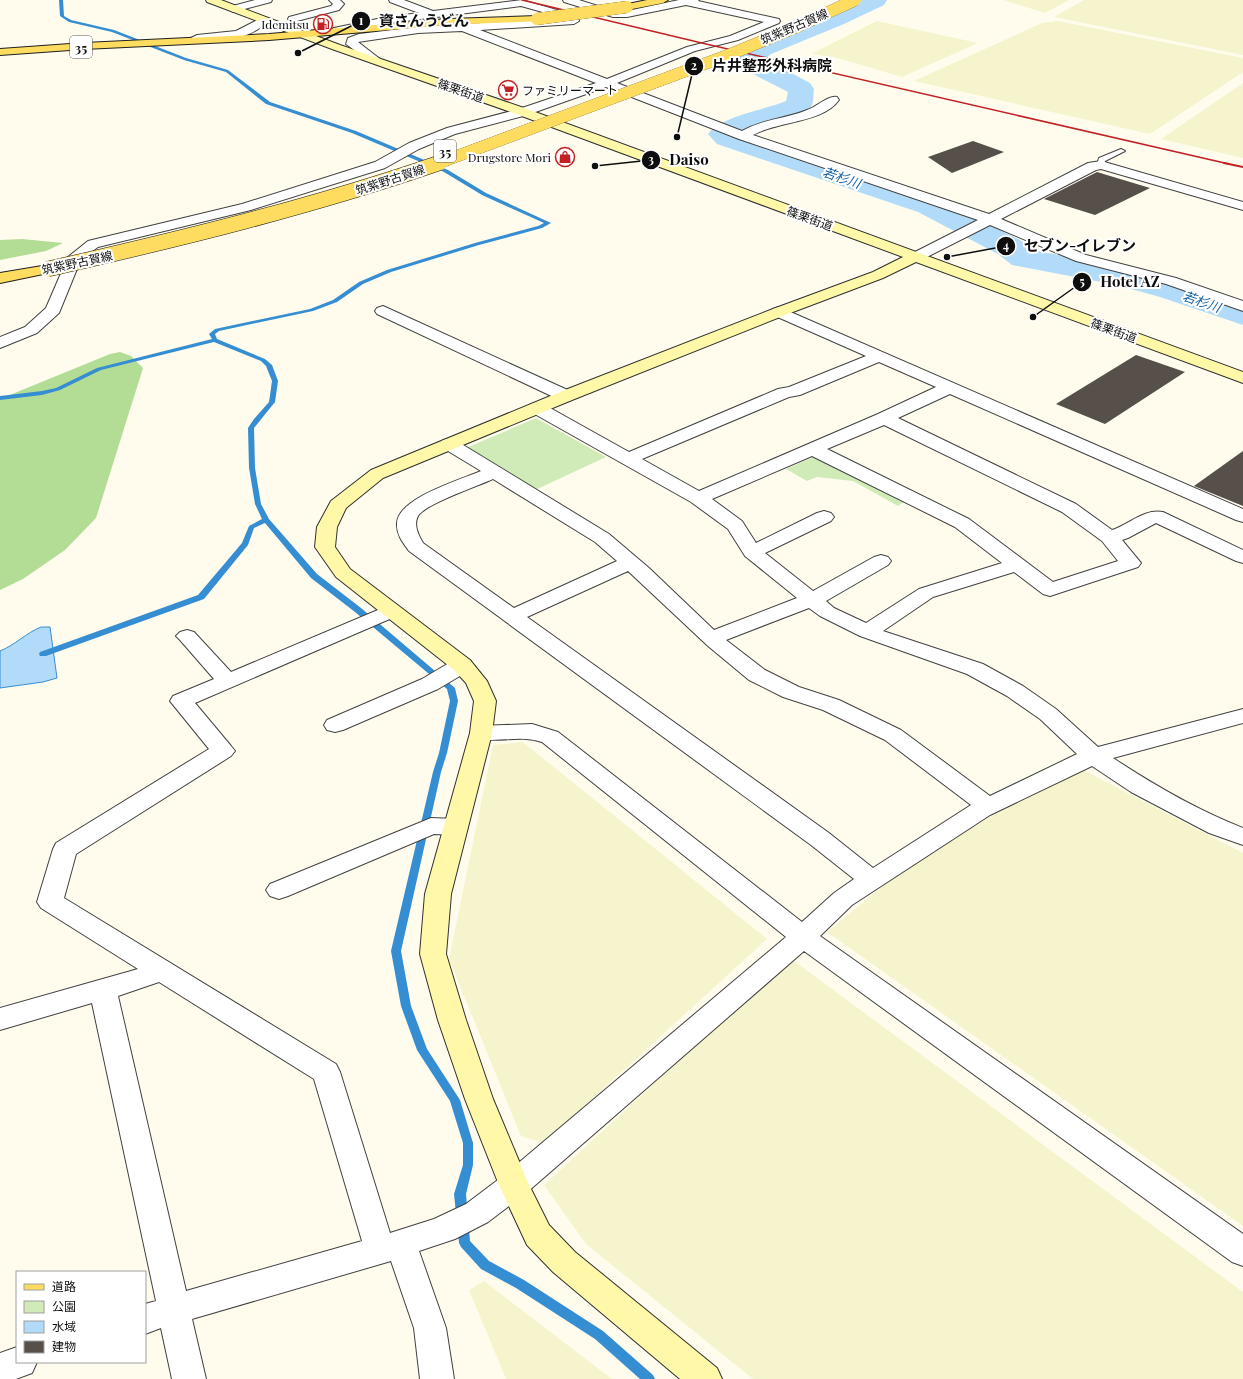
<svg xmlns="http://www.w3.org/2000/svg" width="1243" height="1379" font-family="'Playfair Display','Noto Sans JP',serif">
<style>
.farmland{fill:#f6f4cd}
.green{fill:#d0ebb7}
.forest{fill:#b3dc95}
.water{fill:#b1dbf8;stroke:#358ed2}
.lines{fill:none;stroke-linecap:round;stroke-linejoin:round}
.stream{fill:#358ed2;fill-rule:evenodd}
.river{fill:#b1dbf8;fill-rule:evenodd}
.building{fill:#574f4a}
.street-tunnel{stroke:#dbd8cc;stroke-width:12;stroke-dasharray:12 6;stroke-linecap:butt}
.lane-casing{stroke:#414141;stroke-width:2}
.street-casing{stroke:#414141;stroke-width:2}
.secondary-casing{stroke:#303030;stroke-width:2}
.primary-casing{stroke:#1f1f1f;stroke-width:2}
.lane{fill:#fff;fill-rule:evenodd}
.street{fill:#fff;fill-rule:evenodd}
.secondary{fill:#fff8a9;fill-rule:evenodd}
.primary{fill:#fddc60;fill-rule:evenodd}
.rail-far1{stroke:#c32023;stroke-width:1.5}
.rail{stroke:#c32023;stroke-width:2}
.primary-bridge-far1-casing{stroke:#1f1f1f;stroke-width:12;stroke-linecap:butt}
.primary-bridge-casing{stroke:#1f1f1f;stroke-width:16;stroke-linecap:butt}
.primary-bridge-far1{stroke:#fddc60;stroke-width:12}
.primary-bridge{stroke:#fddc60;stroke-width:15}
.labels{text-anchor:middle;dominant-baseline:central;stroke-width:4;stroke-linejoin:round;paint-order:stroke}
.far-poi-label{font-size:12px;fill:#0e0e0e;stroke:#fff;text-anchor:end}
.far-street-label{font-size:12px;fill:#0e0e0e;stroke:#fff}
.shield{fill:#fff;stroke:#565656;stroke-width:1}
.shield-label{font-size:13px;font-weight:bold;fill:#0e0e0e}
.far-water-label{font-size:13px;font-style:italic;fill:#125fa4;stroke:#fff}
.leader{fill:none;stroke:#0e0e0e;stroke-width:1.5}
.callout-dot{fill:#0e0e0e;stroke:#fff;stroke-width:1.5}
.mark-label{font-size:12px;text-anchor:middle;font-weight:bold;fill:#fff}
.callout-label{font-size:15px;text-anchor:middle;font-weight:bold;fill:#0e0e0e;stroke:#fff;stroke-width:4;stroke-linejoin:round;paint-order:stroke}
</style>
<rect width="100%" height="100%" fill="#fffcee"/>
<g class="farmland">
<polygon points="1003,0 1069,0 1045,13"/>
<polygon points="1084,0 1243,0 1243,55 1054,17"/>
<polygon points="877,21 978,43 902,77 834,57 811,54"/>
<polygon points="1058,21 1243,58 1243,72 1150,134 914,81 1042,23"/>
<polygon points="1243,83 1243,158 1161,139"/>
<polygon points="523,742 767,939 544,1143 521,1136 449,959 493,745"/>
<polygon points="1083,770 1243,853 1243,1226 827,932 896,875 1016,801"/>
<polygon points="790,958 1243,1292 1243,1379 753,1379 586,1244 544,1185"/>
<polygon points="484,1281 612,1379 506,1379 469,1290"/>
</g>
<g class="green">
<polygon points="536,418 606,457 535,490 466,448"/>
<polygon points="816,456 907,500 898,506 853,481 817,477 807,481 786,469"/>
</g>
<g class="forest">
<polygon points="22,239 63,243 46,251 0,260 0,240"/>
<polygon points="120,352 131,356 143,368 96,518 65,550 23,579 0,590 0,399 110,354"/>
</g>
<path class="water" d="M41 627H50L57 678 43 682 0 688V651C15 645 26 633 41 627Z"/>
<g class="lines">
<polygon class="stream" points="59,0 63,0 64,16 71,20 114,30 186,58 228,70 270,102 356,131 448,170 486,193 551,223 542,228 479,245 391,272 363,284 337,302 313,311 233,328 219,331 215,334 217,339 265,359 272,365 278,381 275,402 254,428 255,468 261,504 269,519 317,574 361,608 455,688 458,701 447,753 441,772 401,951 411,1006 427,1049 460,1100 473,1143 473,1165 466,1194 470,1241 489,1261 524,1280 603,1331 653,1375 655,1379 640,1379 595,1339 516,1288 481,1269 461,1247 459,1243 454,1194 463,1165 463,1143 450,1101 417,1050 401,1006 391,951 433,772 439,753 450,701 447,689 355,612 311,578 265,523 254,528 248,545 204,599 46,656 40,656 39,654 40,652 198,595 242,543 249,526 262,519 255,504 249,468 248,428 254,419 269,402 272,381 266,366 261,361 214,342 101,370 60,390 42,395 0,400 0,396 42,391 56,388 97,368 212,339 209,334 215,329 310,309 333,300 359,282 387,270 475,243 538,226 544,223 482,195 444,172 352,133 266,104 226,72 184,60 112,32 69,22 60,16"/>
<path class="river" d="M858 0H887L884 5 844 24 771 54 765 59 810 83 814 89C813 94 814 100 812 105 808 117 756 127 743 134L940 200 1020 240 1033 250 1132 269 1184 283 1243 304V325L1160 297 1117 285 1012 265 998 254 918 212 717 144 708 134C721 116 765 110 786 101L788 92C771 82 748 75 737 59 750 39 796 27 818 18 832 12 845 6 858 0Z"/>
</g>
<g class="building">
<polygon points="973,141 1004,152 952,173 928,157"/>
<polygon points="1097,172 1150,188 1095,215 1044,199"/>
<polygon points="1136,355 1185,372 1105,424 1056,404"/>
<polygon points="1243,451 1243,506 1194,486"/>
</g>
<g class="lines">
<polyline class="street-tunnel" points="436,16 455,24"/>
<defs>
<polygon id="lane" points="1121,149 1125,151 1105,161 1104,167 1098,167 1097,165 1099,158"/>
<g id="street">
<polygon points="255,0 272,0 271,2 233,12 228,9 229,7"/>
<polygon points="329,0 340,0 344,4 339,10 293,22 288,19 289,17 331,6 333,4"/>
<path d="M389 0H404L433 11 522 0 578 16 579 21 574 24 480 30 607 79 687 47 730 36 764 22 686 5 627 17H613L564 2 563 0H579L614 11H627L679 0H699L698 1 779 19 780 21 779 23 738 40 695 51 617 83 742 131C763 119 785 119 807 110 817 107 828 95 837 97L839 100C823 123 778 121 753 135L989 214 1088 163 1101 161 1243 202V210L1101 169 1096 170 1001 219 1086 255 1176 278 1243 301V311L1166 284 1076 261 990 225 921 260 916 261 911 260 909 257 911 254 978 220 739 139 606 87 527 115 455 134 419 149 385 168 251 210 98 247 81 259 59 313 37 333 0 348V337L25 327 46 308 68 257 88 241 242 204 375 162 409 143 447 128 519 109 596 83 462 31 418 33 358 42 380 59 382 61 380 63H372L346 44 348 38 359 34 418 27 450 25 451 22 455 21 465 24 564 18 521 6 382 24 334 34 329 31 334 28 382 18 419 13 390 2Z"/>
<path d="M263 17 268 20C255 37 230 40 209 41 203 41 196 43 191 38L197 35 236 31Z"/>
<polygon points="383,306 572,392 575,396 572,400 566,401 560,400 377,314 375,311 377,308"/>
<path d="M779 307 1243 509V522L1236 520 950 394 898 418 1076 504 1112 530C1128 525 1145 508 1163 512L1243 550V563L1236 561 1156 523 1128 538 1122 540 1141 563 1138 567 1050 596 1043 594 1014 572 933 597 883 631 983 664 1023 686 1056 709 1098 747 1243 709V723L1113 758C1154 785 1197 810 1243 828V845L1209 833 1131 792 1092 766 990 815 852 905 820 936 1243 1234V1266L1232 1262 804 951 525 1194 488 1222 455 1239 419 1251 446 1328 454 1379H420L414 1328 391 1261 192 1319 206 1379H172L161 1328 145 1334V1304L156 1301 92 1003 0 1030V1008L138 969 41 908 37 902 53 849 56 843 209 749 170 701 173 696 214 679 180 640 176 636 180 632 187 630 194 632 231 672 385 607 392 605 399 607 402 611 399 615 195 703 231 746 235 751 231 756 76 854 64 898 336 1064 340 1072 390 1233 434 1219 466 1204 503 1176 786 937 542 742C519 734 496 744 473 738L470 733 473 728 481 726 532 724 558 732 802 922 834 893 854 879 811 845 409 551C403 543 396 534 397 523 398 498 460 480 481 471L443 448 440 444 443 440 449 439 455 440 609 534 649 568 714 630 797 598 745 556 728 529 691 502 531 412 528 408 531 404 537 403 543 404 629 452 778 389 789 387 866 356 773 315 771 312 773 309ZM879 362 936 387 878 414 699 491 642 459 789 397 800 395ZM884 425 1062 512 1102 541 1118 561 1053 582 969 519 827 449ZM812 456 955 527 1002 563 919 589 866 623 834 608 826 601 888 565 891 561 888 557 881 555 874 557 813 591 765 553 831 521 834 517 831 513 824 511 817 513 756 543 742 521 712 499ZM493 479 595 542 617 561 514 608 423 543C419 536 413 525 418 516 425 504 478 486 493 479ZM628 571 708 646 749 680 783 697 823 710 885 740 971 805 873 868 829 833 527 617ZM809 608 820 616 860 636 967 674 1007 696 1040 719 1077 754 990 796 901 730 839 700 799 687 765 670 726 640ZM159 982 314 1079 362 1241 186 1291 118 996Z"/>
<polygon points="462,658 470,660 473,665 470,670 438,689 343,730 335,732 327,730 324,725 327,720 422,679 454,660"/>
<polygon points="431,818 456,819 465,821 468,827 465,833 456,835 434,834 288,896 279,899 270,896 266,890 270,884"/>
<polygon points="17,1347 17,1362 37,1362 32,1373 16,1379 0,1379 0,1353"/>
</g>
<polygon id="secondary" points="206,0 221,0 340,45 527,109 1243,372 1243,383 916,262 883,278 785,315 572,400 383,478 346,508 337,527 335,547 350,569 470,660 487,681 496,701 492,733 451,894 446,954 466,1020 493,1099 529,1185 549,1225 575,1252 717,1368 722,1379 680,1379 553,1272 527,1245 499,1185 465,1099 438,1020 420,954 425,894 470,733 474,701 466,683 454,670 336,577 315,547 317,527 331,501 371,470 560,392 773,309 873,272 903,257 519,115 332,49 207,2"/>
<g id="primary">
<polygon points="647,0 668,0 663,3 627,10 622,7 623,5"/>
<polygon points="537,16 541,17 542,19 541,21 448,25 269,40 84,49 0,55 0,49 84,43 269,34 448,19"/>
<polygon points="48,265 53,266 55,269 53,272 0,283 0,273"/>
</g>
</defs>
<use href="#lane" class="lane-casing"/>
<use href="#street" class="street-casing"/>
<use href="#secondary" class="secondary-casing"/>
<use href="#primary" class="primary-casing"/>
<use href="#lane" class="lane"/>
<use href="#street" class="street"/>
<use href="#secondary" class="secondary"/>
<use href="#primary" class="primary"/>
<polyline class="rail-far1" points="522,0 706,44 1229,164"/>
<polyline class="rail" points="1224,163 1243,167"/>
<defs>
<g id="primary-bridge-far1">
<polyline points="537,19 627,7"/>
<polyline points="436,164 731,54 794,28 855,0"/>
</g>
<path id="primary-bridge" d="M48 269C180 239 311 207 439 163"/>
</defs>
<use href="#primary-bridge-far1" class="primary-bridge-far1-casing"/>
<use href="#primary-bridge" class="primary-bridge-casing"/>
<use href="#primary-bridge-far1" class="primary-bridge-far1"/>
<use href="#primary-bridge" class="primary-bridge"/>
</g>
<defs>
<symbol id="fuel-ring" viewBox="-11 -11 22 22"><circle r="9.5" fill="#fff" stroke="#c32023" stroke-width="1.5"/><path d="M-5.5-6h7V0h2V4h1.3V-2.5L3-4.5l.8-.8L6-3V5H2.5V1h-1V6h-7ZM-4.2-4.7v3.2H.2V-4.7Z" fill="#c32023"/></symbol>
<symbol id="supermarket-ring" viewBox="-11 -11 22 22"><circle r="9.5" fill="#fff" stroke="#c32023" stroke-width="1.5"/><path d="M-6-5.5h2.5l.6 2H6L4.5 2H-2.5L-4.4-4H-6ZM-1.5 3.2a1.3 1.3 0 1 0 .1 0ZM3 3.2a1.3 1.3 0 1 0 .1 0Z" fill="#c32023"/></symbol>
<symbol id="shop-ring" viewBox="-11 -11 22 22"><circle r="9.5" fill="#fff" stroke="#c32023" stroke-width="1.5"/><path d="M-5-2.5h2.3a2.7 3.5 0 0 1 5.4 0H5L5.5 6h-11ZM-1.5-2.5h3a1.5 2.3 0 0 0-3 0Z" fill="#c32023"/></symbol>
</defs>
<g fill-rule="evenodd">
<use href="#fuel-ring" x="312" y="13" width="22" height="22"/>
<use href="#supermarket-ring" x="497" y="79" width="22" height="22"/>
<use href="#shop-ring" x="554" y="146" width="22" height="22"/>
</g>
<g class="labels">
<g class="far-poi-label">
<text x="309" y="24">Idemitsu</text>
<text x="522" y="90" text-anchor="start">ファミリーマート</text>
<text x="551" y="157">Drugstore Mori</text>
</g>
<g class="far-street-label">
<text transform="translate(794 26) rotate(-23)">筑紫野古賀線</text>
<text transform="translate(461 90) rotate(19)">篠栗街道</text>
<text transform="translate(390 179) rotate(-18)">筑紫野古賀線</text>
<text transform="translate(810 218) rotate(20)">篠栗街道</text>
<text transform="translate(77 262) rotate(-12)">筑紫野古賀線</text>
<text transform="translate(1114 330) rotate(20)">篠栗街道</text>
</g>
<g class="shield">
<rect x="70" y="36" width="22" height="22" rx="3"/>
<rect x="434" y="140" width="22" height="22" rx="3"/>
</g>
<g class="shield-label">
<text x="81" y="47">35</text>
<text x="445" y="151">35</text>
</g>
<g class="far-water-label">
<text transform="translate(842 177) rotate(19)">若杉川</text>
<text transform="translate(1202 301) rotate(19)">若杉川</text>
</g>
</g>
<path class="leader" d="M298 53L361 21M677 137L694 66M595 166L651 160M947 257L1006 246M1033 317L1082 282"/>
<g class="callout-dot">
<circle cx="298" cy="53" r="4"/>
<circle cx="677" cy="137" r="4"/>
<circle cx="595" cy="166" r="4"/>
<circle cx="947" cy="257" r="4"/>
<circle cx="1033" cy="317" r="4"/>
<circle cx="361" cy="21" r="10"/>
<circle cx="694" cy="66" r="10"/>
<circle cx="651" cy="160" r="10"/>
<circle cx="1006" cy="246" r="10"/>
<circle cx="1082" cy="282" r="10"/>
</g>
<g class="mark-label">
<text x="361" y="25">1</text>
<text x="694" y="70">2</text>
<text x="651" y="164">3</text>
<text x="1006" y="250">4</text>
<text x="1082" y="286">5</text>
</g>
<g class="callout-label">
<text x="424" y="26">資さんうどん</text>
<text x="772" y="71">片井整形外科病院</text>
<text x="689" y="165">Daiso</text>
<text x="1080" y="251">セブン-イレブン</text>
<text x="1130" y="287">Hotel AZ</text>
</g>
<rect x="16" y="1271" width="130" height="92" fill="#ffffff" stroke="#9f9f9f"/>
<rect x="24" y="1284" width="20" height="6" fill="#fddc60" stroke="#9f9f9f"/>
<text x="52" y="1291" font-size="12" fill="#0e0e0e">道路</text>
<rect x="24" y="1301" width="20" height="12" fill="#d0ebb7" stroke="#9f9f9f"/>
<text x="52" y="1311" font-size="12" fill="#0e0e0e">公園</text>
<rect x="24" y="1321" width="20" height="12" fill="#b1dbf8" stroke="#9f9f9f"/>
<text x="52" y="1331" font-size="12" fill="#0e0e0e">水域</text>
<rect x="24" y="1341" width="20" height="12" fill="#574f4a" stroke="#9f9f9f"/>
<text x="52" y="1351" font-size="12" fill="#0e0e0e">建物</text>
</svg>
